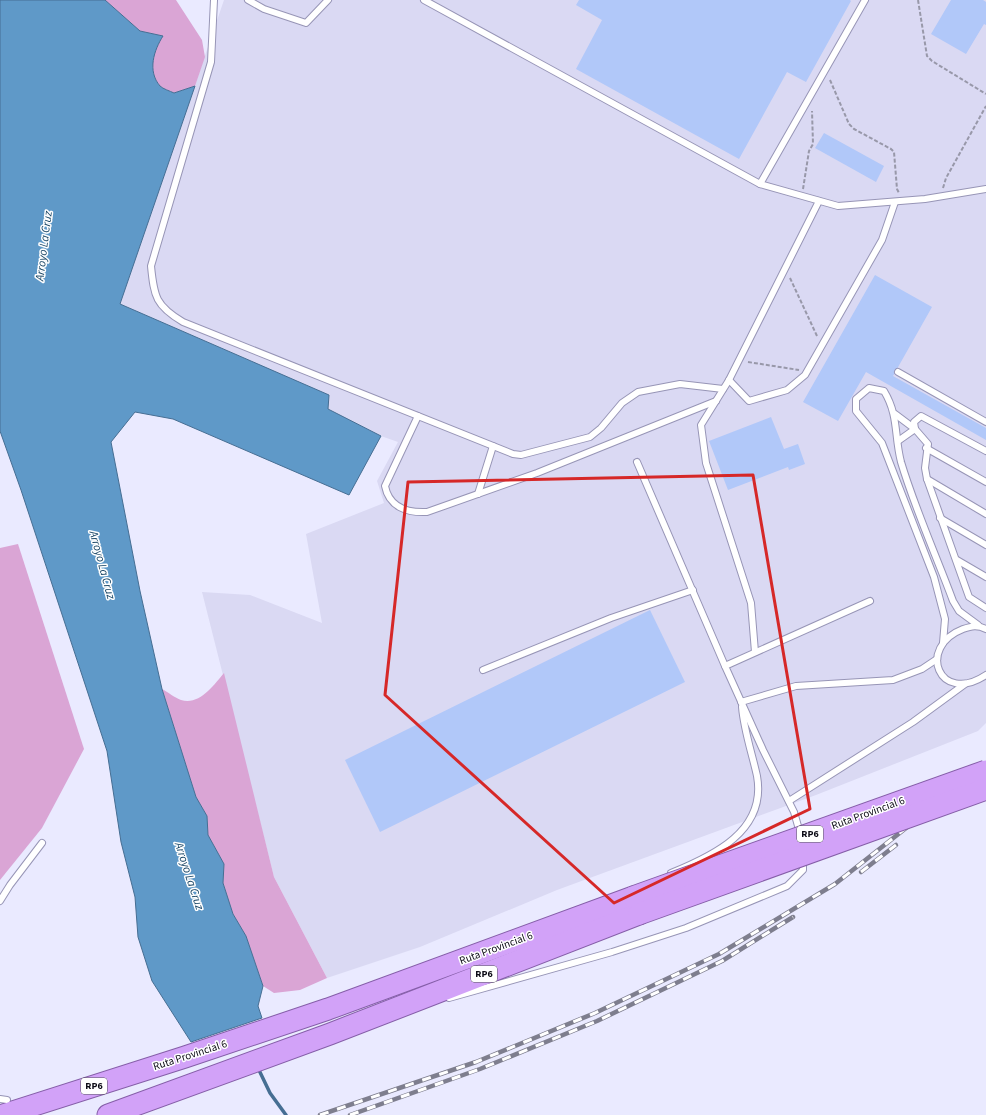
<svg xmlns="http://www.w3.org/2000/svg" width="986" height="1115" font-family="'Source Sans 3',sans-serif">
<style>
.built{fill:#dad9f3}
.green{fill:#daa5d5}
.water{fill:#5f99c8;stroke:#466e93}
.lines{fill:none;stroke-linecap:round;stroke-linejoin:round}
.stream{stroke:#466e93;stroke-width:3.5}
.building{fill:#b1c8f9}
.service-casing{stroke:#9795b6;stroke-width:8}
.trunk-casing{stroke:#855ea8;stroke-width:23}
.path{stroke:#9898a9;stroke-width:2;stroke-dasharray:4 2;stroke-linecap:butt}
.service{stroke:#fff;stroke-width:6}
.trunk{stroke:#d2a2f8;stroke-width:21}
.rail-casing{stroke:#7e7e8e;stroke-width:4.5}
.rail{stroke:#fff;stroke-width:3;stroke-dasharray:9;stroke-linecap:butt}
.trunk-bridge-casing{stroke:#855ea8;stroke-width:23;stroke-linecap:butt}
.trunk-bridge{stroke:#d2a2f8;stroke-width:21}
.marked{fill:none;stroke:#d62828;stroke-width:3;stroke-linejoin:round}
.labels{text-anchor:middle;dominant-baseline:central;stroke-width:3;stroke-linejoin:round;paint-order:stroke}
.shield{fill:#fff;stroke:#55545c;stroke-width:1}
.shield-label{font-size:10px;font-weight:bold;fill:#0c0b16}
.street-label{font-size:11px;fill:#0c0b16;stroke:#fff}
.water-label{font-size:12px;font-style:italic;fill:#174464;stroke:#fff}
</style>
<rect width="100%" height="100%" fill="#eaeaff"/>
<polygon class="built" points="224,0 986,0 986,723 978,731 816,795 557,890 420,947 327,978 274,877 202,592 250,595 322,623 306,534 384,503 377,481 398,442 381,436 328,409 329,395 120,304"/>
<g class="green">
<path d="M105 0H176L202 40 205 57 195 86 174 93C170 91 163 89 160 86 147 71 154 50 162 36L140 31Z"/>
<polygon points="18,544 84,749 42,828 0,880 0,548"/>
<path d="M224 673 274 877 327 978 300 990 274 993 263 986 246 936 233 914 223 883 224 864 208 835 207 816 196 797 162 689C168 692 175 698 181 700 199 706 214 685 224 673Z"/>
</g>
<path class="water" d="M0 0H105L140 31 163 36C154 50 147 71 160 86 163 89 170 91 174 93L195 86 120 304 329 395 328 409 381 436 349 495 173 419 135 412 111 442 140 591 162 689 196 797 207 816 208 835 224 864 223 883 233 914 246 936 263 986 258 1006 262 1018 191 1042 152 981 138 937 135 897 121 842 107 751 21 490 0 431Z"/>
<g class="lines">
<polyline class="stream" points="258,1068 270,1093 286,1115"/>
</g>
<g class="building">
<polygon points="579,0 850,0 851,1 806,82 787,72 739,159 576,69 602,20 576,5"/>
<polygon points="951,0 983,0 986,2 986,25 984,24 966,54 931,34"/>
<polygon points="824,133 884,166 876,182 815,148"/>
<polygon points="875,275 932,307 893,376 986,428 986,440 866,372 838,421 803,402"/>
<polygon points="771,417 784,449 798,444 805,464 789,470 788,467 728,490 709,441"/>
<polygon points="650,610 685,682 380,832 345,760"/>
</g>
<g class="lines">
<defs>
<g id="service">
<path d="M214 0 211 62 151 266C154 297 156 306 183 322L513 454 521 455 590 437 601 428 622 403 638 392 680 384 723 389"/>
<polyline points="248,0 264,9 306,23 328,0"/>
<polyline points="424,0 760,184 838,206 925,199 986,189"/>
<polyline points="760,184 865,0"/>
<polyline points="898,372 986,422"/>
<polyline points="729,380 749,401 787,390 805,375 882,240 895,202"/>
<polyline points="895,414 915,429 898,441"/>
<path d="M418 416 385 486C389 507 407 513 427 512L537 473 716 401"/>
<polyline points="926,448 986,482"/>
<polyline points="986,451 921,416 914,422 915,429 928,444 925,468 927,479 969,597 986,608"/>
<polyline points="637,462 725,666"/>
<polyline points="927,479 986,514"/>
<polyline points="478,494 493,446"/>
<polyline points="940,518 986,545"/>
<polyline points="957,560 986,577"/>
<path d="M986 629C977 625 972 626 963 629 916 647 939 706 986 675"/>
<path d="M943 643 945 619 934 577 882 443 856 411V399L869 388 884 391C899 416 894 435 901 462 915 509 936 555 953 601L959 611 978 625"/>
<polyline points="755,652 751,603 706,463 701,425 729,380 819,201"/>
<polyline points="483,670 611,618 693,590"/>
<polyline points="741,702 796,686 893,680 922,669 937,659"/>
<polyline points="789,801 913,722 965,684"/>
<polyline points="800,833 794,812 763,750 725,666 870,601"/>
<path d="M671 873C713 856 767 831 757 776 752 753 744 731 742 707"/>
<polyline points="0,901 10,885 42,843"/>
<polyline points="449,998 612,952 686,928 787,886 803,870 803,858"/>
<polyline points="0,1099 7,1100"/>
</g>
<g id="trunk">
<polyline points="3,1115 185,1057 328,1009 633,897"/>
<polyline points="108,1115 330,1034 639,914"/>
</g>
</defs>
<use href="#service" class="service-casing"/>
<use href="#trunk" class="trunk-casing"/>
<g class="path">
<polyline points="918,0 927,56 932,61 986,94"/>
<polyline points="830,80 849,124 854,129 891,149 894,152 897,189 899,193"/>
<polyline points="943,188 946,178 986,106"/>
<polyline points="803,189 809,151 813,144 812,111"/>
<polyline points="790,278 817,336"/>
<polyline points="748,362 799,370"/>
</g>
<use href="#service" class="service"/>
<use href="#trunk" class="trunk"/>
<defs>
<g id="rail">
<polyline points="861,872 896,845"/>
<polyline points="320,1115 476,1062 595,1013 719,954 835,884 986,765"/>
<polyline points="350,1115 480,1069 597,1021 722,961 793,917"/>
</g>
</defs>
<use href="#rail" class="rail-casing"/>
<use href="#rail" class="rail"/>
<defs>
<g id="trunk-bridge">
<polyline points="633,897 986,771"/>
<polyline points="639,914 986,789"/>
</g>
</defs>
<use href="#trunk-bridge" class="trunk-bridge-casing"/>
<use href="#trunk-bridge" class="trunk-bridge"/>
</g>
<path class="marked" d="M753 475 810 809 614 903 385 695 408 482Z"/>
<g class="labels">
<g class="shield">
<rect x="797" y="826" width="26" height="16" rx="3"/>
<rect x="471" y="966" width="26" height="16" rx="3"/>
<rect x="81" y="1078" width="26" height="16" rx="3"/>
</g>
<g class="shield-label">
<text x="810" y="834">RP6</text>
<text x="484" y="974">RP6</text>
<text x="94" y="1086">RP6</text>
</g>
<g class="street-label">
<text transform="translate(868 813) rotate(-20)">Ruta Provincial 6</text>
<text transform="translate(496 948) rotate(-20)">Ruta Provincial 6</text>
<text transform="translate(190 1055) rotate(-18)">Ruta Provincial 6</text>
</g>
<g class="water-label">
<text transform="translate(44 246) rotate(-83)">Arroyo La Cruz</text>
<text transform="translate(102 565) rotate(75)">Arroyo La Cruz</text>
<text transform="translate(189 876) rotate(72)">Arroyo La Cruz</text>
</g>
</g>
</svg>
